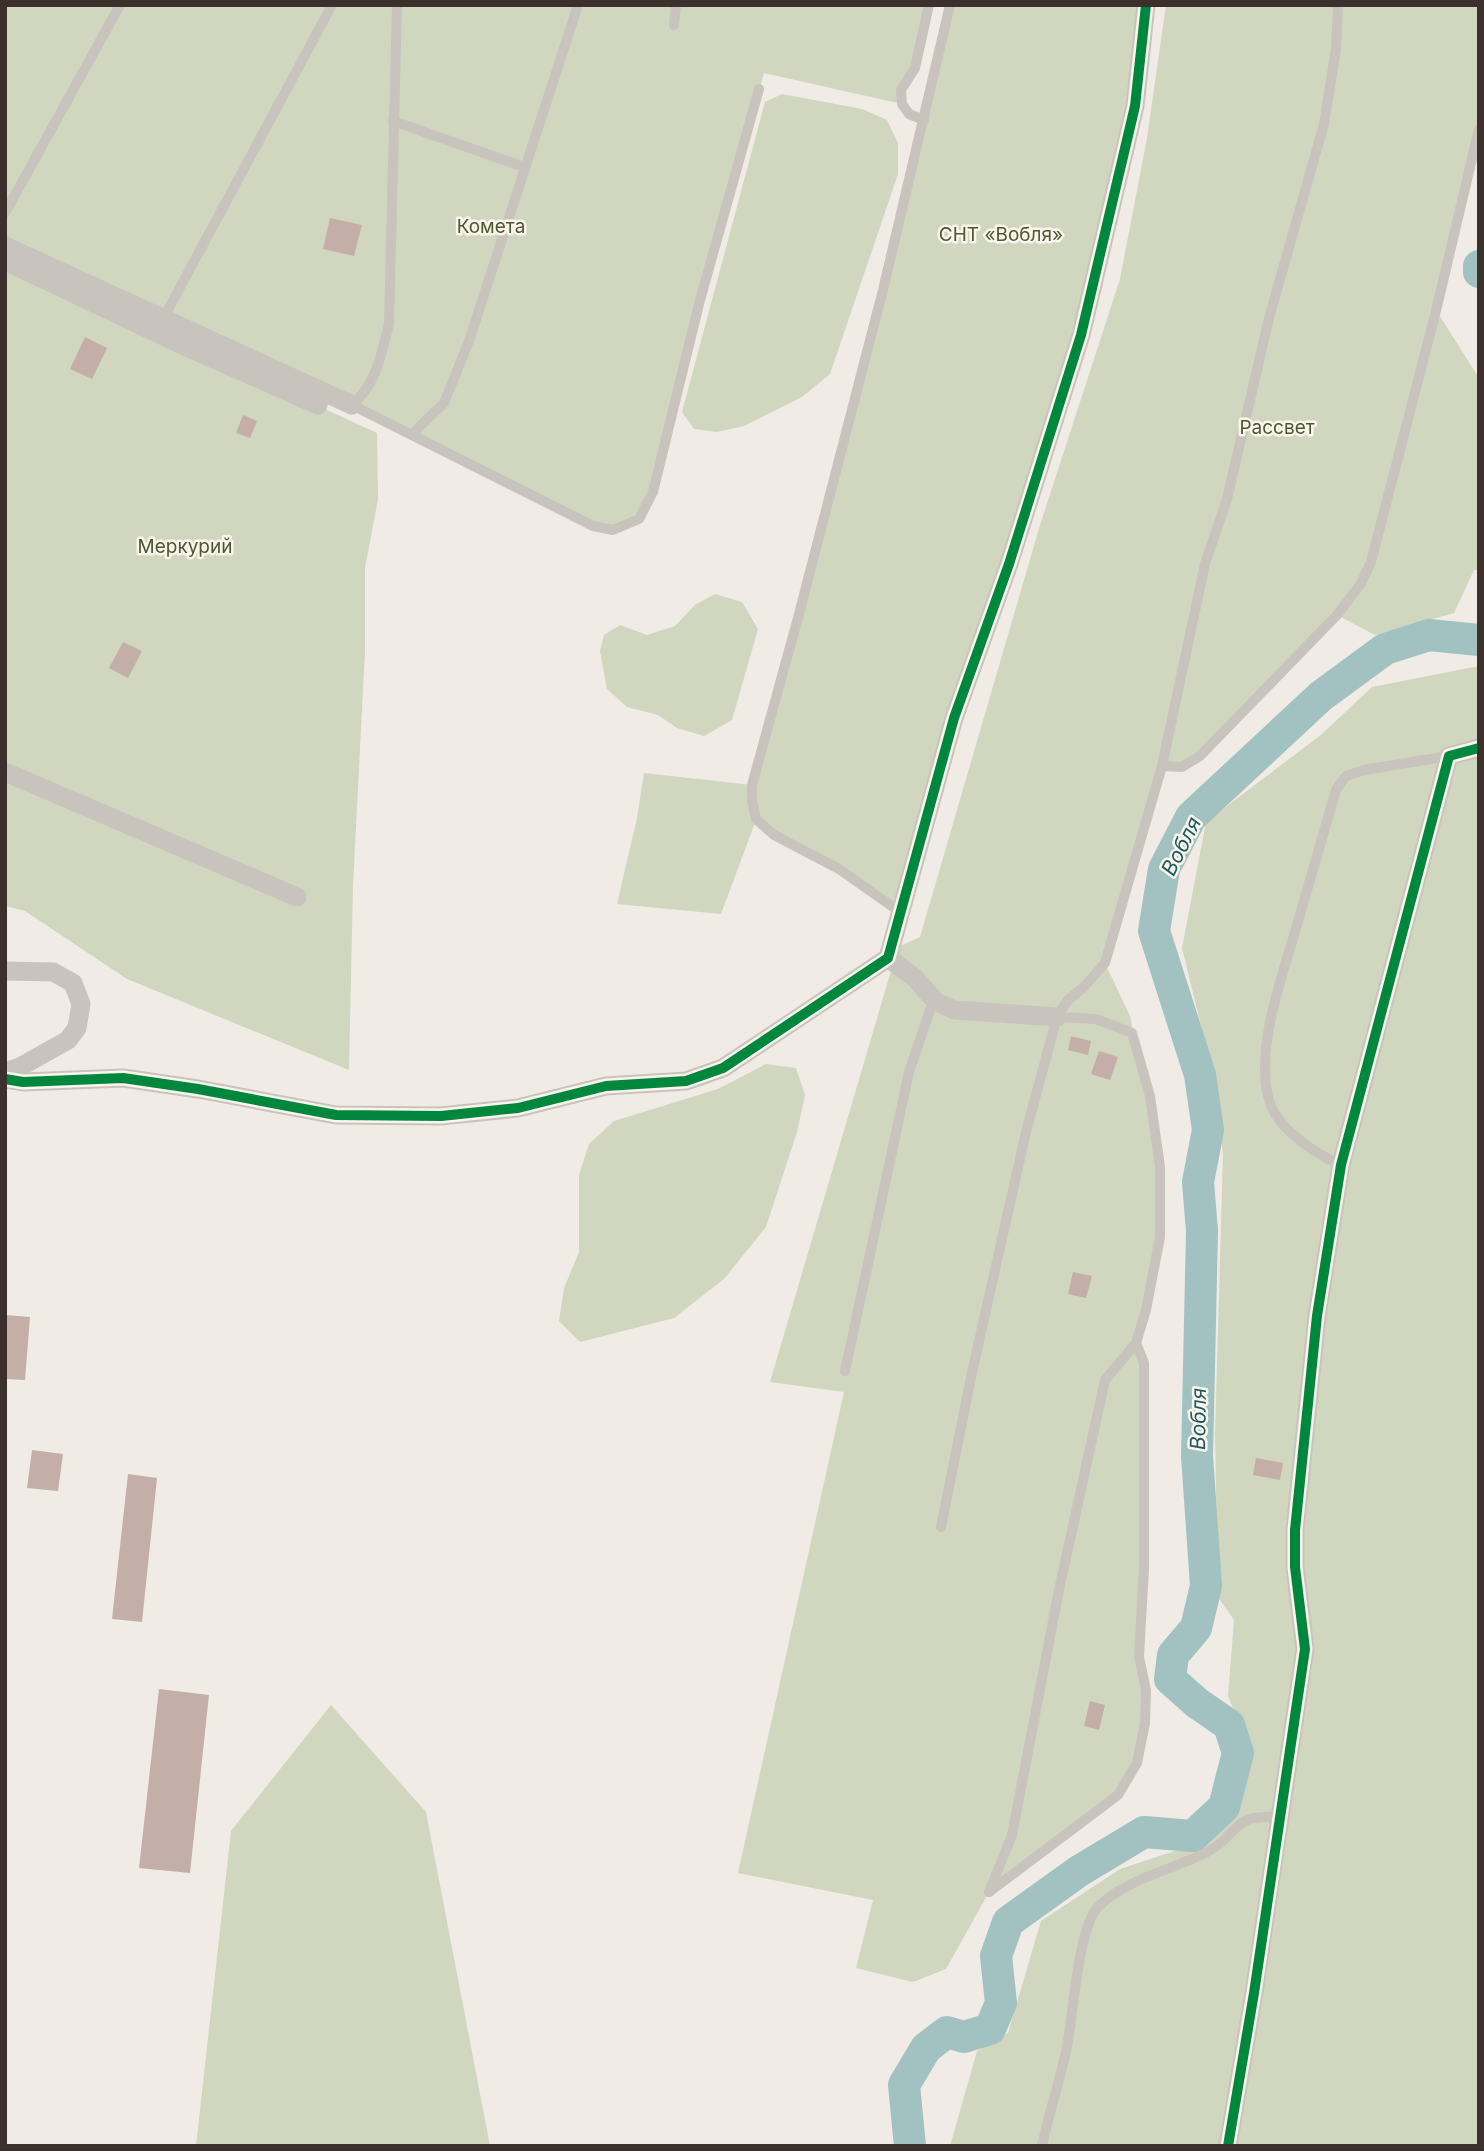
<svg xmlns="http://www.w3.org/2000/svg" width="1484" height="2151" font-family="Inter,sans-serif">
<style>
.green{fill:#d1d6bf}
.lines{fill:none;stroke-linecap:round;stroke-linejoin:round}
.river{stroke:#a1c2c1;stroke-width:32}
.building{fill:#c3afa7}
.service{stroke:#c9c3be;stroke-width:10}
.minor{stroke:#c9c3be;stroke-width:19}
.cycleway-casing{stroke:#fbf5ee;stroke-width:15}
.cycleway{stroke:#00873e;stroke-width:10}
.labels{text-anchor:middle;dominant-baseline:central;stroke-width:5;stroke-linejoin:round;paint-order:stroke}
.park-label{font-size:19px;fill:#4a5a2e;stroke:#fbf5ee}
.water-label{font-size:21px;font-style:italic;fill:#1f5a5e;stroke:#fbf5ee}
</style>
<rect width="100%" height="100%" fill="#f0ebe5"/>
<g class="green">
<polygon points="5,5 929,5 924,36 905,81 902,104 764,73 699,304 653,492 639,519 613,530 593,526 387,421 5,246"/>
<polygon points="950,5 1146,5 1081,335 900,912 756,820 721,914 617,904 637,818 644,773 752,785 799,614"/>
<polygon points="1166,5 1479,5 1479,129 1436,310 1479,378 1479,570 1474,570 1454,613 1375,635 1337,615 1200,756 1182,767 1162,766 1105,963 1130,1016 1160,1167 1160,1237 1136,1343 1144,1363 1139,1657 1146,1690 1137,1763 1118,1795 989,1892 946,1969 913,1982 856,1968 873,1900 738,1873 844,1392 770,1382 898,947 920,937 1040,525 1120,279 1147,138"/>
<polygon points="782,94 862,109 887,120 898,143 898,174 830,374 802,397 744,426 717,432 694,429 682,412 765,102"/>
<polygon points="5,261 377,433 378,499 365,568 365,651 353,885 349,1070 127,979 25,911 5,906"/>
<polygon points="715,594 742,602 758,629 732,720 704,736 677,728 658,715 627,707 607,689 600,651 604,635 620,625 647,635 675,626 695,605"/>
<polygon points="1479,666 1479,2144 950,2146 977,2051 1008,2033 1041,1921 1120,1869 1208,1840 1233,1808 1245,1737 1228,1696 1234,1620 1218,1597 1215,1434 1223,1155 1214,1079 1182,948 1206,822 1322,734 1372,687"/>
<polygon points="766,1064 796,1068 805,1095 797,1132 766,1227 724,1279 674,1318 580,1342 559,1321 564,1288 579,1252 579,1175 589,1144 614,1121 718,1089"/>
<polygon points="331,1705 426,1812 490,2146 196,2146 231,1831"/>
</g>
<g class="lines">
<g class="river">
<polyline points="1479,266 1479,272"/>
<polyline points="910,2146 904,2085 926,2048 947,2032 964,2037 990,2029 1001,2003 996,1956 1008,1922 1079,1871 1144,1832 1193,1836 1224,1807 1238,1753 1229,1725 1197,1703 1170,1679 1173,1655 1196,1628 1206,1586 1197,1456 1202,1231 1198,1182 1208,1130 1200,1075 1154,931 1164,869 1191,817 1321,696 1385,649 1429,635 1479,640"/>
</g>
</g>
<g class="building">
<polygon points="330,218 362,225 354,256 323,249"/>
<polygon points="85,337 107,348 92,379 70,369"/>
<polygon points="243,415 257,421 250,438 236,433"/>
<polygon points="123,642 142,651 128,678 109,668"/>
<polygon points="1071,1036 1091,1041 1088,1055 1068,1050"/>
<polygon points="1099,1051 1118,1057 1110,1080 1091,1074"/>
<polygon points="1073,1272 1092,1276 1086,1298 1068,1294"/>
<polygon points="5,1315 30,1317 25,1380 5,1379"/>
<polygon points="32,1450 63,1454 58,1491 27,1488"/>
<polygon points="1256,1458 1283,1463 1280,1480 1253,1475"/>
<polygon points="128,1474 157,1478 142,1622 112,1619"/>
<polygon points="159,1689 209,1695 190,1873 139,1868"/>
<polygon points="1090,1701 1105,1705 1099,1730 1084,1726"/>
</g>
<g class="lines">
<g class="service">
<path d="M397 5 389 324C381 355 377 383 352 405L593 526 613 530 639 519 653 492 699 304 759 89"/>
<polyline points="674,25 676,5"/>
<polyline points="924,120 909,114 902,104 901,90 915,68 929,5"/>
<polyline points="393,121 524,167"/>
<polyline points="5,213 120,5"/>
<polyline points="163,319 332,5"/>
<polyline points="412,434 444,403 469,341 578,5"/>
<polyline points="1162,766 1182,767 1200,756 1337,615 1360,585 1371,562 1436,311 1479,129"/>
<polyline points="900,912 839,869 774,835 756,819 752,801 752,785 799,614 883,290 950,5"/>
<path d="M1341 1165C1316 1154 1279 1130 1270 1103 1253 1053 1283 974 1297 925 1310 880 1323 835 1336 790L1346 776 1364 770 1449 756"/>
<polyline points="845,1371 909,1072 930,1010 935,1001"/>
<polyline points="941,1527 973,1368 1026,1132 1057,1017 1068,1000 1084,987 1105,963 1162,766 1205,564 1227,499 1269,318 1324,124 1336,49 1338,5"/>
<polyline points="989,1892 1012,1835 1059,1590 1105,1380 1136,1343 1146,1310 1160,1237 1160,1167 1150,1096 1132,1033 1096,1019 1057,1017"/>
<polyline points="989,1892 1118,1795 1137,1763 1145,1723 1146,1690 1139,1657 1144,1568 1144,1363 1136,1343"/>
<path d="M1042 2146C1049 2113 1060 2080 1067 2047 1073 2016 1078 1928 1098 1907 1125 1879 1173 1870 1207 1852 1243 1833 1228 1814 1280 1817"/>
</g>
<g class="minor">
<polyline points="5,246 352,405"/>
<polyline points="5,261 180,344 318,405"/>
<polyline points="5,772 297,897"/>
<polyline points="888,958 915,978 935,1001 954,1010 1057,1017"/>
<polyline points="5,971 53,972 73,983 81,1004 77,1028 68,1040 20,1067 5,1072"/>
<polyline points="5,1079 23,1082 123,1078 198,1089 336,1115 441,1116 518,1108 606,1086 686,1081 723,1068 888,958 954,718 1009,564 1081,335 1135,106 1146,5"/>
<polyline points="1228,2146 1254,1993 1305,1649 1295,1567 1295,1530 1317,1316 1341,1165 1449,756 1479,748"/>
</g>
<defs>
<g id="cycleway">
<polyline points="5,1079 23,1082 123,1078 198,1089 336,1115 441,1116 518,1108 606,1086 686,1081 723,1068 888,958 954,718 1009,564 1081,335 1135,106 1146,5"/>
<polyline points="1228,2146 1254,1993 1305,1649 1295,1567 1295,1530 1317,1316 1341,1165 1449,756 1479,748"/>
</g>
</defs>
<use href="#cycleway" class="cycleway-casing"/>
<use href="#cycleway" class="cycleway"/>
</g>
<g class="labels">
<g class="park-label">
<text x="491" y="226">Комета</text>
<text x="1001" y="234">СНТ «Вобля»</text>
<text x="1277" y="427">Рассвет</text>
<text x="185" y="546">Меркурий</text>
</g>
<g class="water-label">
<text transform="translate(1181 846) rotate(-63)">Вобля</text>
<text transform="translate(1198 1419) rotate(-89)">Вобля</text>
</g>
</g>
<rect width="1484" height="2151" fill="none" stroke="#3b302b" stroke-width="14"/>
</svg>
